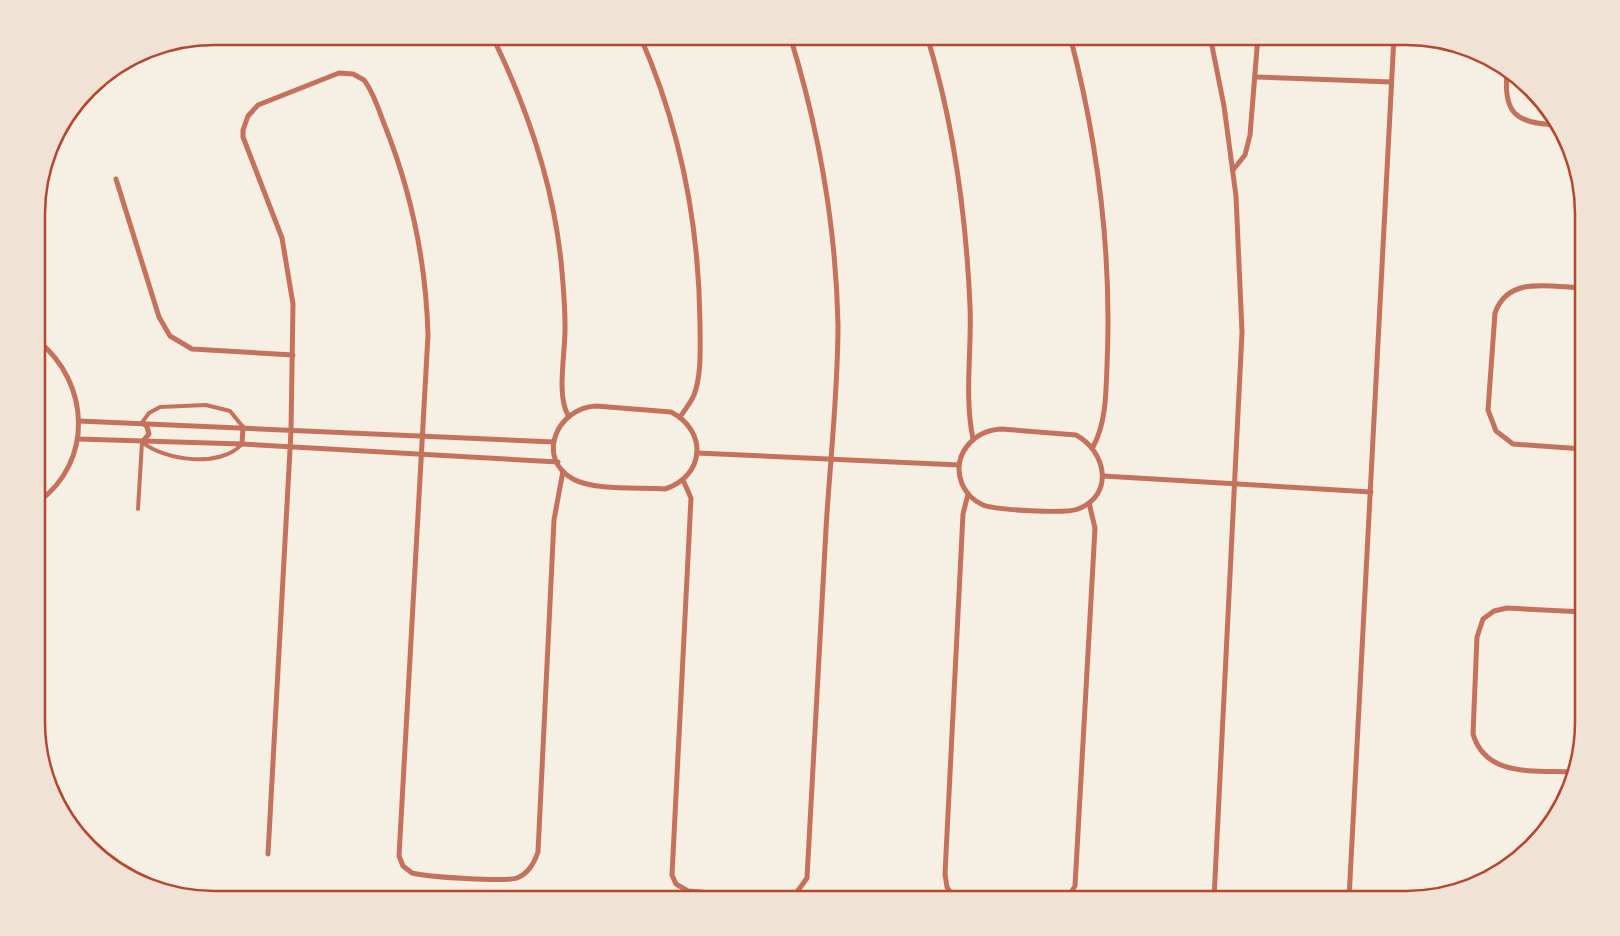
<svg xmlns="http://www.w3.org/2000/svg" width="1620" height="936" font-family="'Archivo Narrow',sans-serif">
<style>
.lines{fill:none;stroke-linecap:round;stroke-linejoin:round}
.service{stroke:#c5725c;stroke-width:4}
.minor{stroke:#c5725c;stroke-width:5}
.rim{fill:none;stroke:#b5482f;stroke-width:2.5}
</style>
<rect width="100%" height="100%" fill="#f6efe4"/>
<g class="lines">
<g class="service">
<polyline points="141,424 149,413 160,407 206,405 230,411 243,427"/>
<path d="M142 442C165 461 221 468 242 444"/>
<polyline points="138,509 142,442"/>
</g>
<g class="minor">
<path d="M495 36 496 44C529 113 553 185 561 261 563 282 565 304 565 325 566 350 556 395 568 415"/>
<path d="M640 36C680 127 699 223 700 323 700 345 702 374 694 395 691 402 685 410 680 417"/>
<path d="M927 36C954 124 966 214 970 306 972 350 964 395 973 439"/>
<path d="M1070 36C1098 143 1112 255 1107 366 1106 393 1106 423 1093 447"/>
<polyline points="1210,36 1224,106 1236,196 1242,332 1214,899"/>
<path d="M1507 72C1503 114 1516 123 1557 125"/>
<polyline points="1256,77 1391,82"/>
<polyline points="1233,170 1245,155 1250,135 1258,36"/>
<polyline points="116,179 159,317 170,336 192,349 293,355"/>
<path d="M1583 288C1551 287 1508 275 1495 313L1488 410 1496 431 1513 444 1583 449"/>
<path d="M38 341C90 382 94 462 38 502"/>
<path d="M596 406 671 412C708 431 705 476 665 489 640 487 594 491 573 479 535 458 557 408 596 406Z"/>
<polyline points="79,421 554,442"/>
<path d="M1001 429 1076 435C1106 451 1115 495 1078 509 1066 514 996 510 983 505 974 501 966 493 962 484 951 455 973 431 1001 429Z"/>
<polyline points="78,439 242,444 558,462"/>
<polyline points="143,441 149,434 147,427 144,424"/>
<polyline points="242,444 243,427"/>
<polyline points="697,453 959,465"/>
<polyline points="1103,476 1371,492"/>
<path d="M683 480 691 498 672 875 676 884 688 891 784 899 797 892 807 878C813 762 819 646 826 529 830 461 838 393 838 325 836 226 819 130 790 36"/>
<path d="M1572 772C1535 770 1486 778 1473 734L1477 637 1483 619 1494 611 1507 608 1583 612"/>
<path d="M268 854 291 431 293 304 282 238 243 137V130L248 116 258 105 339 73 353 74 364 80C374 93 379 111 385 126 412 194 426 261 428 335L399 856 403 866 412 873C427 877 505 882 517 878 529 873 534 863 538 852L554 520 563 471"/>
<polyline points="1067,899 1075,886 1095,528 1089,503"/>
<polyline points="1349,899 1394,36"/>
<polyline points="955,900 947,887 945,874 963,514 968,494"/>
</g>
</g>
<path d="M0 0H1620V936H0ZM214 45H1406A169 169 0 0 1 1575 214V722A169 169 0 0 1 1406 891H214A169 169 0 0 1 45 722V214A169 169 0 0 1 214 45Z" fill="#f1e2d6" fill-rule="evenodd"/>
<path class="rim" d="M214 45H1406A169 169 0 0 1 1575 214V722A169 169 0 0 1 1406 891H214A169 169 0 0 1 45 722V214A169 169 0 0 1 214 45Z"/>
</svg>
